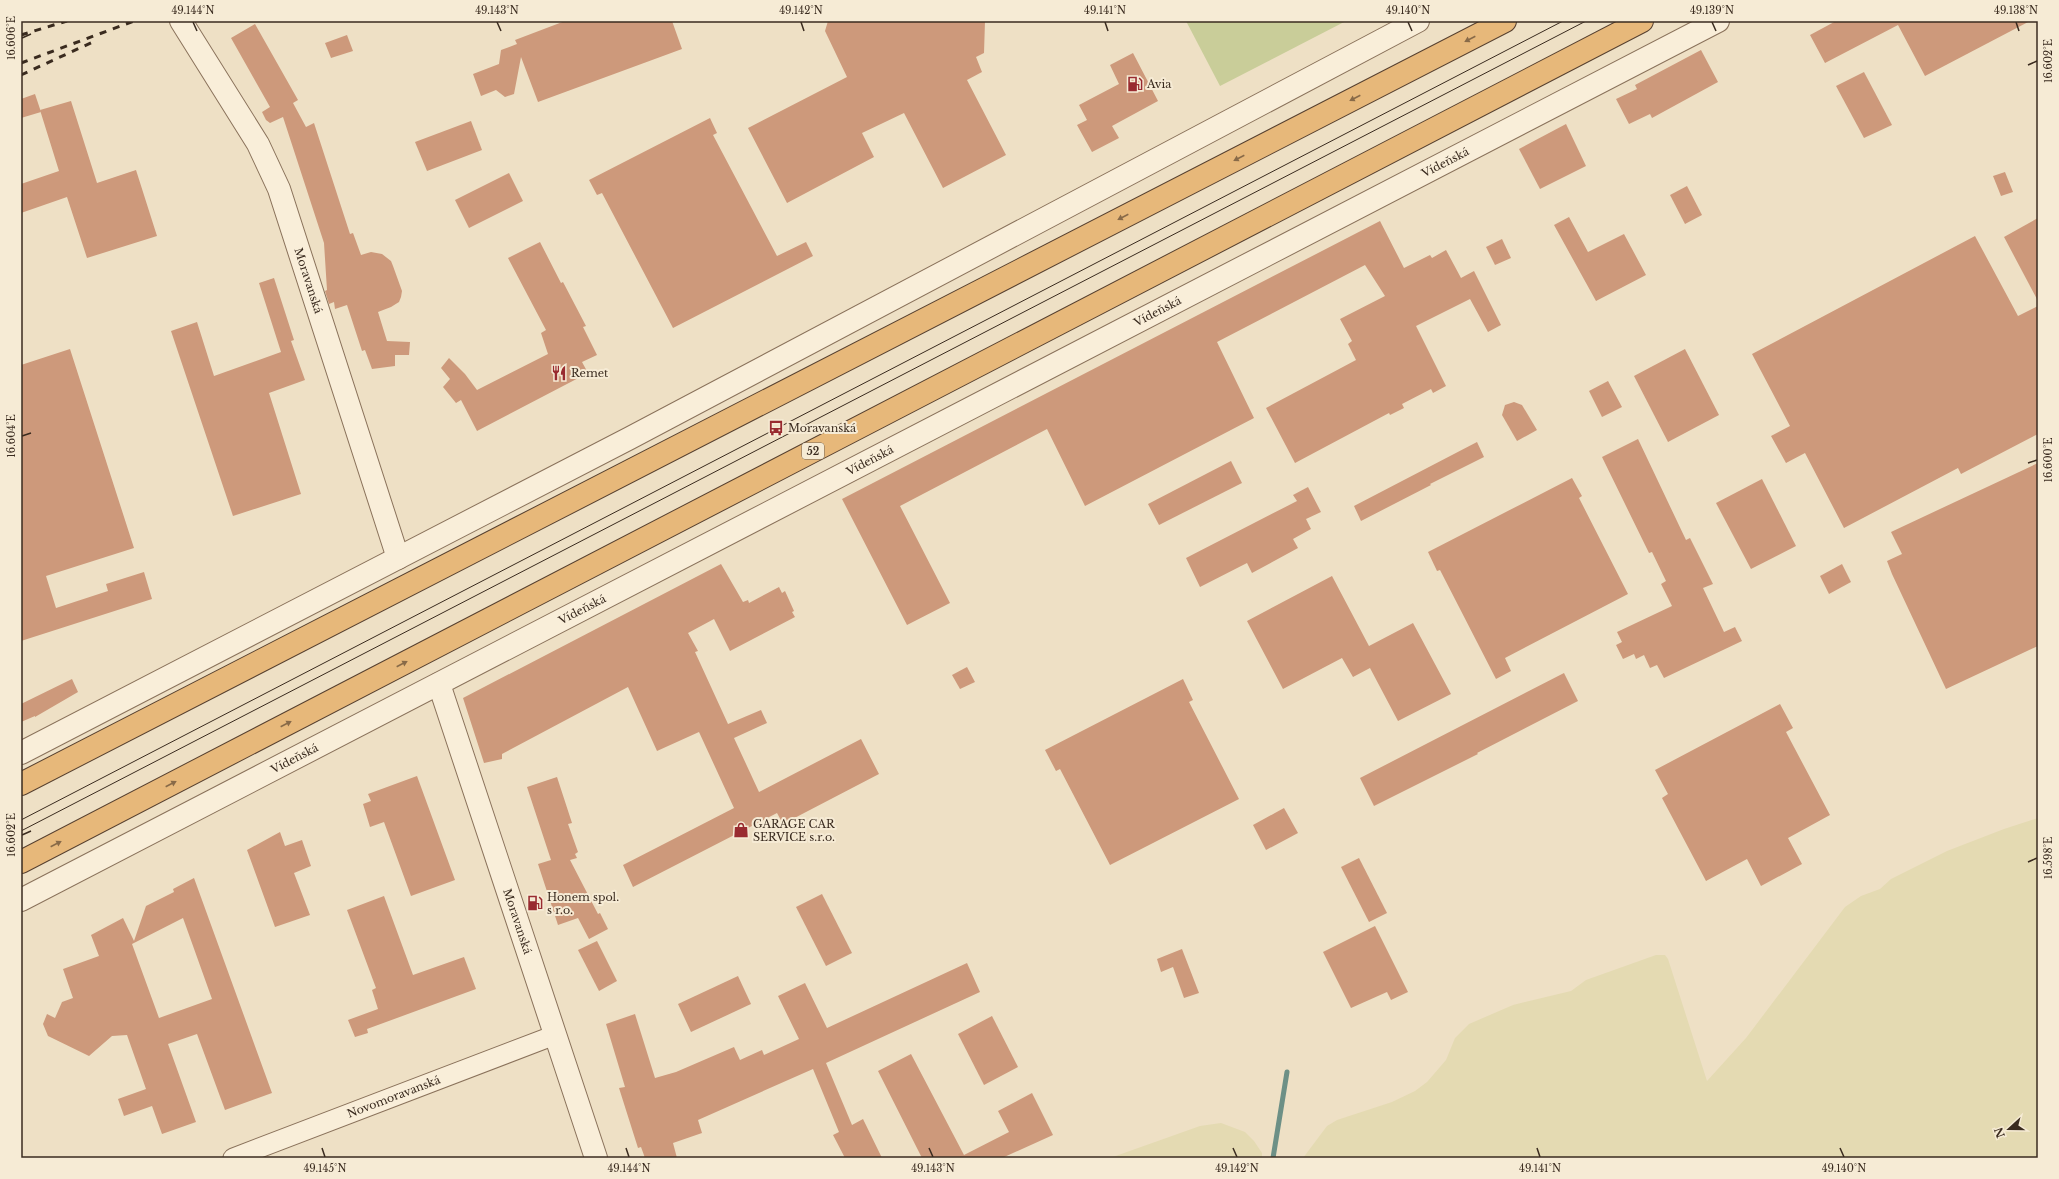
<svg xmlns="http://www.w3.org/2000/svg" width="2059" height="1179" font-family="'Libre Baskerville',serif">
<style>
.farmland{fill:#e4dab2}
.green{fill:#c9cd99}
.lines{fill:none;stroke-linecap:round;stroke-linejoin:round}
.stream{stroke:#6d9086;stroke-width:5}
.building{fill:#cd997b;fill-rule:evenodd}
.minor-casing{stroke:#8a725b;stroke-width:21}
.tertiary-casing{stroke:#8a725b;stroke-width:24}
.trunk-casing{stroke:#57402f;stroke-width:24}
.minor{stroke:#f9eed9;stroke-width:19}
.tertiary{stroke:#f9eed9;stroke-width:22}
.trunk{stroke:#e7b87a;stroke-width:22}
.tram{stroke:#3a2b1f;stroke-width:1}
.rail{stroke:#3a2b1f;stroke-width:3;stroke-dasharray:7 7;stroke-linecap:butt}
.oneway{fill:#886a48}
.ticks{fill:none;stroke:#3a2b1f;stroke-width:1.5}
.labels{text-anchor:middle;dominant-baseline:central;stroke-width:4;stroke-linejoin:round;paint-order:stroke}
.shield{fill:#f6ebd5;stroke:#726556;stroke-width:1}
.shield-label{font-size:10px;font-weight:bold;fill:#3a2b1f}
.poi-label{font-size:11px;fill:#3a2b1f;stroke:#f6ebd5;text-anchor:start}
.street-label{font-size:11px;fill:#3a2b1f;stroke:#f6ebd5}
.neatline{fill:none;stroke:#3a2b1f;stroke-width:1.5}
.ticks-label{font-size:10px;text-anchor:middle;fill:#3a2b1f}
</style>
<rect width="100%" height="100%" fill="#eee0c5"/>
<g class="farmland">
<polygon points="2038,818 2038,1158 1303,1158 1327,1126 1337,1120 1392,1102 1415,1091 1427,1082 1446,1060 1455,1038 1469,1024 1513,1005 1571,991 1586,980 1656,955 1665,955 1668,959 1707,1081 1746,1038 1845,907 1861,896 1880,889 1891,879 1947,851 2004,829"/>
<polygon points="1221,1123 1245,1132 1254,1141 1262,1153 1262,1158 1110,1158 1200,1126"/>
</g>
<polygon class="green" points="1186,21 1346,21 1220,86"/>
<g class="lines">
<polyline class="stream" points="1273,1158 1287,1072"/>
</g>
<g class="building">
<polygon points="565,21 672,21 682,49 538,102 521,57 514,94 505,97 496,90 481,96 473,74 499,64 501,50 517,44 515,40"/>
<polygon points="828,21 985,21 984,53 976,57 982,72 967,80 1006,155 943,188 904,113 862,133 874,157 787,203 748,128 847,77 825,31"/>
<polygon points="1836,21 2030,21 1925,76 1898,25 1825,63 1810,35"/>
<polygon points="255,24 298,100 293,103 306,127 314,123 350,234 353,233 361,255 371,252 382,254 391,261 393,266 402,291 401,297 399,302 391,307 378,312 387,341 410,342 409,355 395,355 395,366 372,369 365,350 362,351 347,305 335,309 334,302 329,304 325,291 327,290 324,243 283,117 270,123 266,120 262,112 270,107 231,38"/>
<polygon points="347,35 353,51 331,58 325,43"/>
<polygon points="1701,50 1718,82 1652,118 1650,114 1629,124 1616,99 1637,89 1635,85"/>
<polygon points="1133,53 1158,101 1112,126 1119,138 1092,152 1077,125 1087,120 1079,105 1119,84 1110,65"/>
<polygon points="1864,72 1892,125 1864,138 1836,86"/>
<polygon points="35,94 41,112 21,118 21,99"/>
<polygon points="71,101 97,183 136,170 157,236 87,258 67,197 21,213 21,184 59,171 40,110"/>
<polygon points="710,118 717,133 713,135 777,256 806,242 813,256 673,328 602,193 597,195 589,180"/>
<polygon points="471,121 482,150 427,171 415,142"/>
<polygon points="1566,124 1586,166 1540,189 1519,149"/>
<polygon points="2005,172 2013,192 2001,196 1993,176"/>
<polygon points="509,173 523,201 469,228 455,200"/>
<polygon points="1687,186 1702,215 1685,224 1670,195"/>
<polygon points="1569,217 1588,252 1624,234 1646,275 1596,301 1554,225"/>
<polygon points="2038,218 2038,301 2004,237"/>
<polygon points="1380,221 1404,268 1430,255 1432,258 1446,250 1461,278 1474,271 1501,325 1488,332 1470,299 1416,326 1446,386 1433,393 1431,389 1402,404 1404,408 1390,415 1389,413 1295,463 1266,408 1356,360 1348,344 1352,341 1340,319 1385,296 1365,265 1217,342 1254,418 1085,506 1047,429 900,506 950,603 907,625 842,499"/>
<polygon points="1975,236 2018,316 2038,306 2038,434 1961,474 1958,468 1844,528 1805,453 1786,463 1771,436 1790,426 1752,354"/>
<polygon points="1502,239 1511,258 1495,265 1486,247"/>
<polygon points="540,242 561,283 563,282 586,326 583,327 597,355 582,362 588,373 477,431 461,400 456,403 443,387 450,379 441,368 449,358 465,374 477,390 548,354 541,333 546,330 508,258"/>
<polygon points="274,278 294,340 291,341 305,380 269,393 301,494 233,516 171,331 197,322 214,376 281,352 259,283"/>
<polygon points="70,349 134,548 46,576 56,608 108,591 106,584 144,572 152,599 21,641 21,365"/>
<polygon points="1685,349 1719,415 1668,442 1634,376"/>
<polygon points="1608,381 1622,407 1602,417 1589,391"/>
<polygon points="1514,402 1522,405 1537,430 1517,441 1502,415 1505,405"/>
<polygon points="1638,439 1686,540 1690,538 1713,584 1703,588 1724,632 1735,627 1742,641 1664,678 1657,665 1650,668 1644,655 1636,659 1634,654 1623,659 1616,645 1622,642 1617,632 1672,606 1661,584 1666,581 1652,552 1649,553 1602,457"/>
<polygon points="1477,442 1484,457 1430,484 1431,485 1361,521 1354,506"/>
<polygon points="1231,461 1242,483 1159,525 1148,504"/>
<polygon points="2038,463 2038,646 1946,689 1892,574 1887,561 1902,554 1891,532"/>
<polygon points="1572,478 1582,496 1579,498 1628,594 1505,658 1511,671 1496,679 1440,570 1437,571 1428,552"/>
<polygon points="1762,479 1796,546 1751,569 1716,503"/>
<polygon points="1308,487 1321,512 1306,519 1311,529 1293,539 1298,548 1252,573 1247,563 1200,587 1186,558 1297,501 1293,495"/>
<polygon points="721,564 743,602 748,600 749,603 779,587 782,593 785,591 794,611 792,612 795,617 730,651 714,619 688,633 698,651 695,652 728,724 761,710 767,723 734,738 759,792 861,739 879,774 783,824 777,813 633,887 623,865 734,808 699,732 657,751 628,687 502,754 502,759 484,763 463,698"/>
<polygon points="1842,564 1851,582 1829,594 1820,576"/>
<polygon points="1332,576 1369,646 1413,623 1451,694 1398,721 1370,668 1353,677 1342,658 1283,689 1247,621"/>
<polygon points="967,667 975,682 960,689 952,675"/>
<polygon points="1564,673 1578,701 1477,753 1478,754 1374,806 1360,778"/>
<polygon points="72,679 78,692 35,717 35,716 21,722 21,704"/>
<polygon points="1183,679 1193,700 1189,702 1239,799 1110,865 1060,769 1056,771 1045,750"/>
<polygon points="1780,704 1793,728 1786,732 1830,815 1788,838 1802,864 1761,886 1747,859 1706,881 1662,798 1668,794 1655,770"/>
<polygon points="417,776 455,880 411,896 384,822 370,827 363,804 371,801 368,794"/>
<polygon points="557,777 572,823 568,824 578,852 575,854 577,858 570,860 598,914 600,913 608,929 589,939 578,918 558,925 538,864 551,860 527,787"/>
<polygon points="1284,808 1298,833 1266,850 1253,825"/>
<polygon points="280,832 285,846 302,840 311,866 294,873 310,915 275,927 247,850"/>
<polygon points="1359,858 1387,913 1369,922 1341,867"/>
<path d="M194 878 272 1093 225 1110 197 1034 168 1044 196 1122 162 1134 152 1106 124 1116 118 1099 146 1089 127 1035 112 1036 89 1056 48 1036 43 1024 47 1014 55 1018 62 1002 73 998 63 969 99 956 91 935 123 918 134 941 146 906 174 892 173 889ZM183 918 212 999 159 1018 132 944Z"/>
<polygon points="822,894 852,953 826,966 796,907"/>
<polygon points="384,896 413,975 464,957 476,989 367,1029 368,1033 355,1037 348,1020 378,1009 372,990 376,988 347,910"/>
<polygon points="1375,926 1408,992 1391,1000 1387,992 1351,1008 1323,952"/>
<polygon points="597,941 617,981 599,991 578,950"/>
<polygon points="1182,949 1199,993 1184,998 1173,967 1161,972 1157,959"/>
<polygon points="967,963 980,992 826,1063 852,1125 863,1119 882,1158 845,1158 833,1135 839,1132 813,1069 698,1120 702,1133 673,1143 677,1158 645,1158 641,1147 638,1148 619,1088 625,1087 606,1024 635,1014 655,1078 676,1072 734,1047 740,1060 762,1050 764,1055 799,1039 778,996 805,983 827,1028"/>
<polygon points="738,976 751,1004 691,1032 678,1004"/>
<polygon points="992,1016 1018,1067 984,1085 958,1034"/>
<polygon points="911,1054 964,1155 1009,1132 998,1111 1032,1093 1053,1135 1002,1158 922,1158 878,1071"/>
</g>
<g class="lines">
<defs>
<g id="minor">
<path id="s1" d="M233 1158 555 1035"/>
</g>
<g id="tertiary">
<path id="s2" d="M181 21 258 144 279 189 398 558"/>
<path id="s3" d="M439 684 596 1158"/>
<polyline points="21,753 630,438 1418,21"/>
<path id="s4" d="M21 900 1718 21"/>
</g>
<g id="trunk">
<polyline points="21,784 1505,21"/>
<polyline points="21,862 1642,21"/>
</g>
</defs>
<use href="#minor" class="minor-casing"/>
<use href="#tertiary" class="tertiary-casing"/>
<use href="#trunk" class="trunk-casing"/>
<use href="#minor" class="minor"/>
<use href="#tertiary" class="tertiary"/>
<use href="#trunk" class="trunk"/>
<g class="tram">
<polyline points="21,820 1563,21"/>
<polyline points="21,831 1586,21"/>
</g>
<g class="rail">
<polyline points="21,35 67,21"/>
<polyline points="21,63 134,21"/>
<polyline points="21,75 95,41"/>
</g>
</g>
<defs><path id="oneway-solid" d="M-6-.8H1V-3.2L6.5 0L1 3.2V.8H-6Z"/></defs>
<g class="oneway">
<use href="#oneway-solid" transform="translate(1470 39) rotate(153)"/>
<use href="#oneway-solid" transform="translate(1355 98) rotate(153)"/>
<use href="#oneway-solid" transform="translate(1239 158) rotate(153)"/>
<use href="#oneway-solid" transform="translate(1123 217) rotate(153)"/>
<use href="#oneway-solid" transform="translate(402 664) rotate(-27)"/>
<use href="#oneway-solid" transform="translate(286 724) rotate(-27)"/>
<use href="#oneway-solid" transform="translate(171 784) rotate(-27)"/>
<use href="#oneway-solid" transform="translate(56 844) rotate(-27)"/>
</g>
<path class="ticks" d="M193 22 197 31M497 22 501 31M801 22 804 31M1105 22 1108 31M1408 22 1412 31M1712 22 1716 31M2016 22 2019 31M22 38 31 34M2028 65 2037 61M22 436 31 433M2028 463 2037 460M22 835 31 831M2028 862 2037 858M322 1148 325 1157M626 1148 629 1157M929 1148 933 1157M1233 1148 1237 1157M1537 1148 1540 1157M1840 1148 1844 1157"/>
<defs>
<symbol id="fuel-bare" viewBox="-9 -9 18 18"><path d="M-5.5-6h7V0h2V4h1.3V-2.5L3-4.5l.8-.8L6-3V5H2.5V1h-1V6h-7ZM-4.2-4.7v3.2H.2V-4.7Z" fill="#992b30" stroke="#f6ebd5" stroke-width="2.5" paint-order="stroke"/></symbol>
<symbol id="restaurant-bare" viewBox="-9 -9 18 18"><path d="M-5-6h1v4h1v-4h1v4h1v-4h1v5L-1.5 .5V6h-2V.5L-5-1ZM5-6V6H3V1.5H1.5Q1.5-4 5-6Z" fill="#992b30" stroke="#f6ebd5" stroke-width="2.5" paint-order="stroke"/></symbol>
<symbol id="bus-bare" viewBox="-9 -9 18 18"><path d="M-5-6H5V4H4V6H2V4H-2V6H-4V4H-5ZM-3.5-4V0h7V-4ZM-3.5 1.2v1.5H-2V1.2ZM2 1.2v1.5H3.5V1.2Z" fill="#992b30" stroke="#f6ebd5" stroke-width="2.5" paint-order="stroke"/></symbol>
<symbol id="shop-bare" viewBox="-9 -9 18 18"><path d="M-5-2.5h2.3a2.7 3.5 0 0 1 5.4 0H5L5.5 6h-11ZM-1.5-2.5h3a1.5 2.3 0 0 0-3 0Z" fill="#992b30" stroke="#f6ebd5" stroke-width="2.5" paint-order="stroke"/></symbol>
</defs>
<g fill-rule="evenodd">
<use href="#fuel-bare" x="1124" y="73" width="22" height="22"/>
<use href="#restaurant-bare" x="548" y="362" width="22" height="22"/>
<use href="#bus-bare" x="765" y="417" width="22" height="22"/>
<use href="#shop-bare" x="730" y="819" width="22" height="22"/>
<use href="#fuel-bare" x="524" y="892" width="22" height="22"/>
</g>
<g class="labels">
<rect class="shield" x="802" y="443" width="22" height="16" rx="3"/>
<g class="shield-label">
<text x="813" y="451">52</text>
</g>
<g class="poi-label">
<text x="1147" y="84">Avia</text>
<text x="571" y="373">Remet</text>
<text x="788" y="428">Moravanská</text>
<text x="753" y="824">GARAGE CAR<tspan x="753" dy="13">SERVICE s.r.o.</tspan></text>
<text x="547" y="897">Honem spol.<tspan x="547" dy="13">s r.o.</tspan></text>
</g>
<g class="street-label">
<text stroke="none"><textPath href="#s4" startOffset="1604">Vídeňská</textPath></text>
<text stroke="none"><textPath href="#s2" startOffset="291">Moravanská</textPath></text>
<text stroke="none"><textPath href="#s4" startOffset="1280">Vídeňská</textPath></text>
<text stroke="none"><textPath href="#s4" startOffset="956">Vídeňská</textPath></text>
<text stroke="none"><textPath href="#s4" startOffset="632">Vídeňská</textPath></text>
<text stroke="none"><textPath href="#s4" startOffset="308">Vídeňská</textPath></text>
<text stroke="none"><textPath href="#s3" startOffset="250">Moravanská</textPath></text>
<text stroke="none"><textPath href="#s1" startOffset="172">Novomoravanská</textPath></text>
</g>
</g>
<rect width="2059" height="1179" fill="none" stroke="#f6ebd5" stroke-width="44"/>
<g transform="translate(2009 1129) rotate(249)" stroke="#f6ebd5" stroke-width="3" paint-order="stroke">
<path d="M0-3L7 15L0 10L-7 15Z" fill="#3a2b1f"/>
<text y="-6" font-size="11" font-weight="bold" text-anchor="middle" fill="#3a2b1f">N</text>
</g>
<rect x="22" y="22" width="2015" height="1135" class="neatline"/>
<g class="ticks-label">
<text x="193" y="14">49.144°N</text>
<text x="497" y="14">49.143°N</text>
<text x="801" y="14">49.142°N</text>
<text x="1105" y="14">49.141°N</text>
<text x="1408" y="14">49.140°N</text>
<text x="1712" y="14">49.139°N</text>
<text x="2016" y="14">49.138°N</text>
<text transform="translate(11 38) rotate(-90)" y="4">16.606°E</text>
<text transform="translate(2048 61) rotate(-90)" y="4">16.602°E</text>
<text transform="translate(11 436) rotate(-90)" y="4">16.604°E</text>
<text transform="translate(2048 460) rotate(-90)" y="4">16.600°E</text>
<text transform="translate(11 835) rotate(-90)" y="4">16.602°E</text>
<text transform="translate(2048 858) rotate(-90)" y="4">16.598°E</text>
<text x="325" y="1172">49.145°N</text>
<text x="629" y="1172">49.144°N</text>
<text x="933" y="1172">49.143°N</text>
<text x="1237" y="1172">49.142°N</text>
<text x="1540" y="1172">49.141°N</text>
<text x="1844" y="1172">49.140°N</text>
</g>
</svg>
